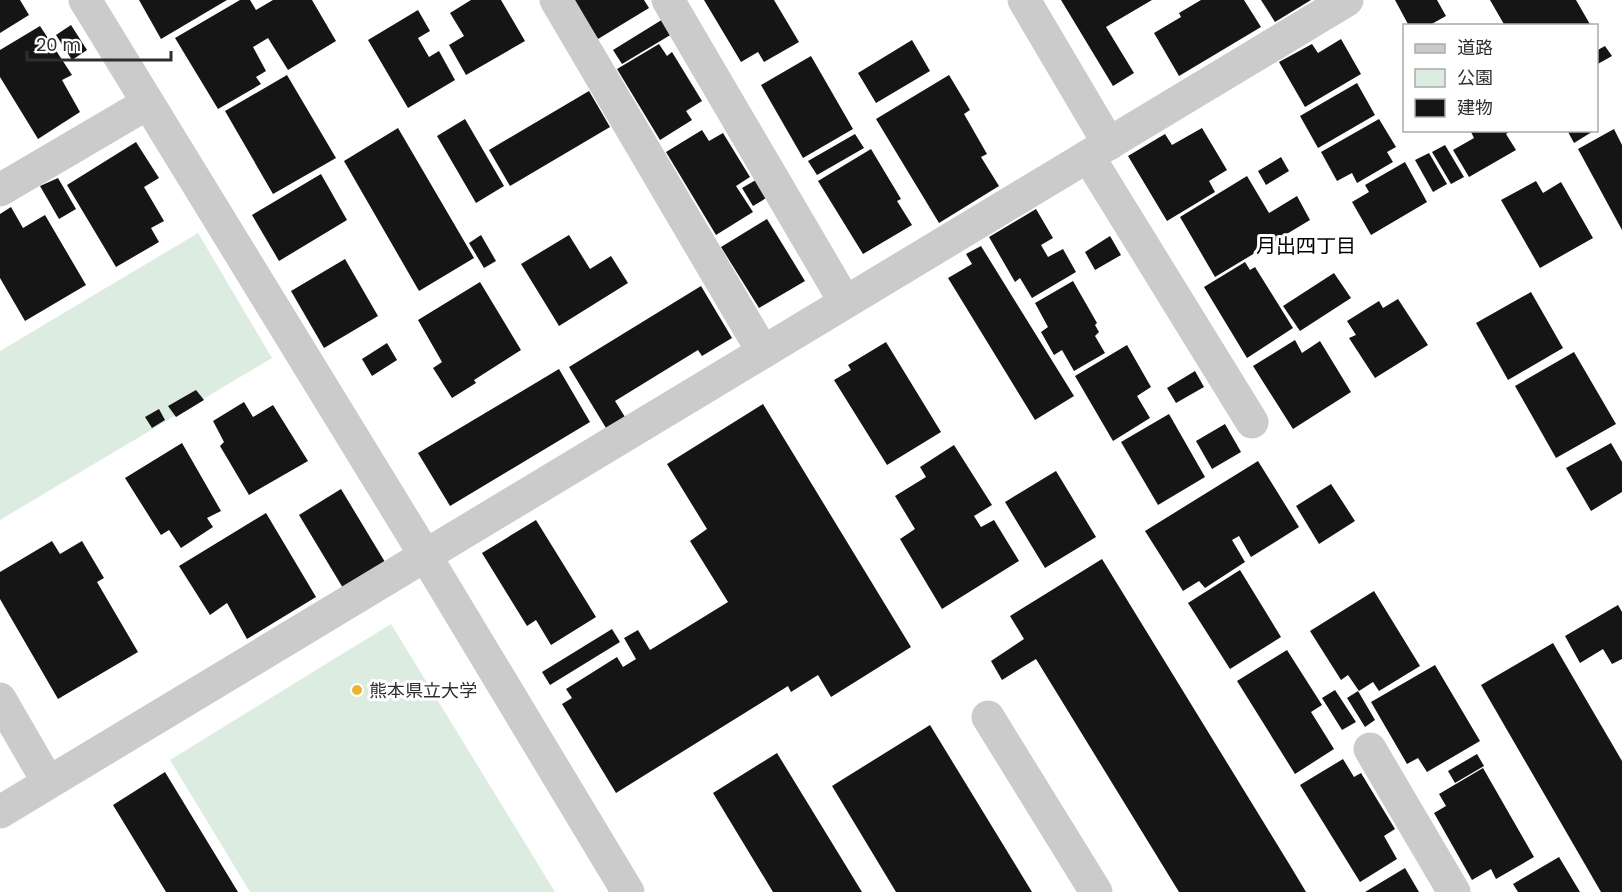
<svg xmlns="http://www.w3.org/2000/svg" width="1622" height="892" font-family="Poppins,'Noto Sans JP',sans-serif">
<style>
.green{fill:#dcece0}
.building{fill:#151515}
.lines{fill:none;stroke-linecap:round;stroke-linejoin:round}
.minor{stroke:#cbcbcb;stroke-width:33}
.poi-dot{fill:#e7b62e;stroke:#fff;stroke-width:2}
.labels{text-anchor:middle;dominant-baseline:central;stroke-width:6;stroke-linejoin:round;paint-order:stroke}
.poi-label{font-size:18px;fill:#2e2e2e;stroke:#fff;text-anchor:start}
.neighbourhood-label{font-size:20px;fill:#000;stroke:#fff}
</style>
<rect width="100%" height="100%" fill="#fff"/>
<g class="green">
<polygon points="198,233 272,358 0,520 0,351"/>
<polygon points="391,624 555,892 250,892 170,760"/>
</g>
<g class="building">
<polygon points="0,0 20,0 29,15 0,33"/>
<polygon points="139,0 227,0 161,39"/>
<polygon points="240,0 250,0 256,10 273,0 312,0 336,41 288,70 268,38 253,47 266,71 256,77 261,84 218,109 175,38"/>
<polygon points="471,0 501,0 525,41 466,75 449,45 464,36 450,13"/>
<polygon points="574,0 644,0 649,8 598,39"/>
<polygon points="704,0 774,0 799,42 764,62 758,52 741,62"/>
<polygon points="1061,0 1152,0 1106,27 1134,73 1113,86"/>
<polygon points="1201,0 1244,0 1261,27 1179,76 1154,33 1181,17 1179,13"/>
<polygon points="1261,0 1311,0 1275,22"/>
<polygon points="1395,0 1437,0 1446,16 1428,26 1409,26"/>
<polygon points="1490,0 1576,0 1591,26 1505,26"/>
<polygon points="418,10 430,31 418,38 429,57 439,51 455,80 408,108 368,40"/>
<polygon points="668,16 677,31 622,64 613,50"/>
<polygon points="71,25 87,50 72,60 56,35"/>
<polygon points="40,26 72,75 62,80 80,112 38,139 0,77 0,50"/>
<polygon points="1341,39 1361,74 1305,107 1279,62 1312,44 1318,53"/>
<polygon points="912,40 930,71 876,103 858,73"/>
<polygon points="659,44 667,56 672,52 702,101 686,111 692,120 660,140 617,69"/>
<polygon points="1605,46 1612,56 1596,65 1596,51"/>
<polygon points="811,56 853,129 803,158 761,85"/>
<polygon points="287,75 336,158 273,194 225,111"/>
<polygon points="949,75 970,110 964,114 987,154 981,157 999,186 939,223 876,119"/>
<polygon points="1357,83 1375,115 1318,148 1300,116"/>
<polygon points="589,91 610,127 510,186 489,150"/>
<polygon points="465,119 504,186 476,203 437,136"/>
<polygon points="1379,119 1396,147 1387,152 1393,162 1357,183 1352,173 1337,181 1321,152"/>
<polygon points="398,128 474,258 419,291 344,161"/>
<polygon points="1202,128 1227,170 1209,181 1215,192 1167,221 1128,156 1165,134 1172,145"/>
<polygon points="1614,129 1622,145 1622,230 1578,149"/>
<polygon points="702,130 709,141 723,133 750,177 736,186 753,212 716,235 666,152"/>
<polygon points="1470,130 1512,130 1506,134 1516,150 1469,177 1453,150 1474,138"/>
<polygon points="1567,130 1595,130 1574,143"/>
<polygon points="855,134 864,148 817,175 808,161"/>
<polygon points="136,142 159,178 144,187 164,221 151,228 159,242 116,267 67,185"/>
<polygon points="1445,145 1464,177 1451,184 1432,152"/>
<polygon points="871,149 901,199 897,201 912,225 863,254 818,181"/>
<polygon points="1429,153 1447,184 1433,192 1415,160"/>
<polygon points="1281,157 1289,171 1266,185 1258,171"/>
<polygon points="1405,162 1427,202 1371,235 1352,202 1369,192 1365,185"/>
<polygon points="321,174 347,220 279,261 252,215"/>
<polygon points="766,174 778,191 753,206 742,188"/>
<polygon points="1247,176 1269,213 1297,196 1310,220 1215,277 1180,217"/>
<polygon points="58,178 76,209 59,219 40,186"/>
<polygon points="1536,181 1543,193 1561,182 1593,238 1540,268 1501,200"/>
<polygon points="11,207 23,228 45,215 86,285 25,321 0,278 0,214"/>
<polygon points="1036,209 1053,238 1041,245 1048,257 1063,249 1076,272 1032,298 1020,278 1015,282 989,237"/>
<polygon points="767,219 805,281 759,308 721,247"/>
<polygon points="481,235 496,261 484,268 469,243"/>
<polygon points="569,235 590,269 611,256 628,283 559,326 521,264"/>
<polygon points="1110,236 1121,255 1095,270 1085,252"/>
<polygon points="981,246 1074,396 1035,420 948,278 972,264 966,254"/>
<polygon points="345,259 378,316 324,348 291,291"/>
<polygon points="1245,262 1250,270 1255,267 1293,328 1247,358 1204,287"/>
<polygon points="1334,273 1351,298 1300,331 1283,306"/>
<polygon points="1073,281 1097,323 1095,325 1099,332 1095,336 1105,353 1074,371 1062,350 1054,355 1041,332 1048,327 1035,303"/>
<polygon points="480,282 521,350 474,380 476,383 452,398 433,368 442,362 418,320"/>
<polygon points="701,286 732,338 702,356 698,350 615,401 625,417 606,428 569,367"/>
<polygon points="1531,292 1563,348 1508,380 1476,323"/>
<polygon points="1398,299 1428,345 1375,378 1349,338 1356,335 1347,321 1379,301 1383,308"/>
<polygon points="1295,340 1302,353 1320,341 1351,392 1293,429 1253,366"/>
<polygon points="886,342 941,432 887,465 834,380 851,370 848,365"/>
<polygon points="387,343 397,360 372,376 362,359"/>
<polygon points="1127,345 1151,387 1137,396 1150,418 1113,441 1075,376"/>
<polygon points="1574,352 1616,424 1556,458 1515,386"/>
<polygon points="559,369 590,422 450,506 418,453"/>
<polygon points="1195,371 1204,387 1176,403 1167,388"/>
<polygon points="196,390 204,400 176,417 168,406"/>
<polygon points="244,402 253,417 273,405 308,461 249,495 220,446 224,442 213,421"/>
<polygon points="763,404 911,647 831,697 818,675 791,692 788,686 616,793 562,704 572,698 566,689 617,657 623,667 636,659 624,638 638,630 650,650 728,602 690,541 707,529 667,464"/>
<polygon points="159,409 165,420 152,428 145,417"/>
<polygon points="1169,414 1205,477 1158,505 1121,442"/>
<polygon points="1225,424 1241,452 1212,469 1196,441"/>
<polygon points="182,443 221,511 207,518 213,527 181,548 169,530 161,535 125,478"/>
<polygon points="1611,443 1622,462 1622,492 1591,511 1566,468"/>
<polygon points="954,445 992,505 974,516 981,527 994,520 1019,561 942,609 900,539 915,529 895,496 926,477 920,467"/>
<polygon points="1258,461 1299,527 1251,557 1239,536 1232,540 1245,562 1205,588 1199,581 1183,591 1145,531"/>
<polygon points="1056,471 1096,537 1045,568 1005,502"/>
<polygon points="1331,484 1355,521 1319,544 1296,506"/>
<polygon points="341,489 385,562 343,588 299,515"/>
<polygon points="266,513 316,597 247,639 227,603 210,615 179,566"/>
<polygon points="536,520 596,617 551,645 536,620 527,626 482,553"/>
<polygon points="52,541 60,554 82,541 104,578 97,582 138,652 58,699 0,599 0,572"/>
<polygon points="1102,559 1291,867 1306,892 1179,892 1036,659 1002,680 991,661 1024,639 1010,616"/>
<polygon points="1240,570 1281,637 1230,669 1188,603"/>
<polygon points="1374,591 1420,666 1379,691 1373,682 1359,691 1348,675 1341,680 1310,631"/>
<polygon points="1618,605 1622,612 1622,659 1612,664 1603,649 1580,663 1565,636"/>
<polygon points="612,629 620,642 550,685 542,672"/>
<polygon points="1553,643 1622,761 1622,892 1601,892 1481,685"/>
<polygon points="1287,650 1322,705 1311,712 1334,749 1295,774 1237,681"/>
<polygon points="1435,665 1480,741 1427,772 1418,758 1407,764 1371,702"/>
<polygon points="1335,690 1356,722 1342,730 1322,698"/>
<polygon points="1358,691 1375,720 1365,727 1347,698"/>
<polygon points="930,725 1032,892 896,892 832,786"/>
<polygon points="777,753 862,892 773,892 713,793"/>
<polygon points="1477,754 1484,766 1455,783 1448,771"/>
<polygon points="1343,759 1354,777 1361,773 1395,829 1384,836 1397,859 1360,882 1300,785"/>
<polygon points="1483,768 1534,857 1496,879 1491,869 1472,880 1434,813 1446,806 1439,794"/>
<polygon points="165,772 238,892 166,892 113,805"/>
<polygon points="1559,857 1580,892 1518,892 1513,884"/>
<polygon points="1405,868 1419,892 1365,892"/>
</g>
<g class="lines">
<g class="minor">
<polyline points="85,0 425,555 628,892"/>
<polyline points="556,0 763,352"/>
<polyline points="668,0 845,302"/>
<polyline points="1024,0 1109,144"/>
<polyline points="1088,156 1252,422"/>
<polyline points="0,190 148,103"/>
<polyline points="0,699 48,782"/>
<polyline points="988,717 1096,892"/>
<polyline points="1370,749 1454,892"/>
<polyline points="0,812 1347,0"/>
</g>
</g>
<circle class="poi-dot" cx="357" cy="690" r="6"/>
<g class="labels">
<g class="poi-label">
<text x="369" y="690">熊本県立大学</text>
</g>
<g class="neighbourhood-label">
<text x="1306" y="246">月出四丁目</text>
</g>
</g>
<rect x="1403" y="24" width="195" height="108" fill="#ffffff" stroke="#ababab" stroke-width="1.5"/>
<rect x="1415" y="44" width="30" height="9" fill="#cbcbcb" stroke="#ababab" stroke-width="1.5"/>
<text x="1457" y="54" font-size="18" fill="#2e2e2e">道路</text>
<rect x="1415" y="69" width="30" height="18" fill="#dcece0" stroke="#ababab" stroke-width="1.5"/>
<text x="1457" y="84" font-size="18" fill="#2e2e2e">公園</text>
<rect x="1415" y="99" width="30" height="18" fill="#151515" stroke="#ababab" stroke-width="1.5"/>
<text x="1457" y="114" font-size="18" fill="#2e2e2e">建物</text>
<path d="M27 51v9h144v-9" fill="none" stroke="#2e2e2e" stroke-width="3"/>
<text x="36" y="51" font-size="18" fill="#2e2e2e" stroke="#ffffff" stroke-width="4.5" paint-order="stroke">20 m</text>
</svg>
